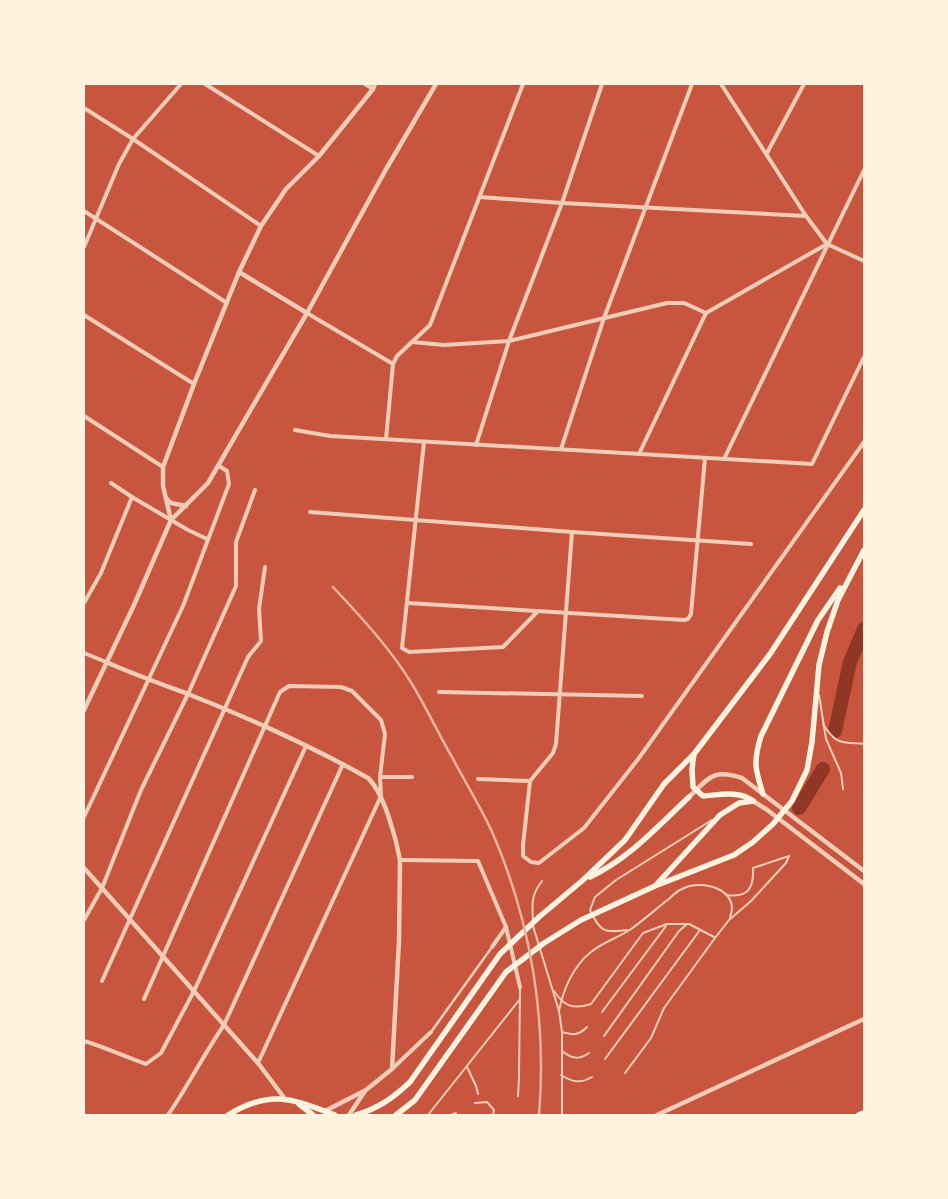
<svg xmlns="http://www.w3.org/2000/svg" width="948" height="1199" font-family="Jost,sans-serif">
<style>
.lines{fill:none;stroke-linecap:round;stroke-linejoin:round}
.river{stroke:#8f3625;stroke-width:14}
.service{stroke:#f1ccb7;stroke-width:2}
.pedestrian{stroke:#f1ccb7;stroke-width:2.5}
.minor{stroke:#f1ccb7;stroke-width:4}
.tertiary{stroke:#f1ccb7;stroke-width:4.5}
.trunk{stroke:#fff3e0;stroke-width:5.5}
.motorway{stroke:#fff3e0;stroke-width:6}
.rail{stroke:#e9b49f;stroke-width:2.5}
</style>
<rect width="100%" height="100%" fill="#c8553d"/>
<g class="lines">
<g class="river">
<polyline points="835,731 850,662 864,629"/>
<polyline points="799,808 823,769"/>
</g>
<g class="service">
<polyline points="819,695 826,739 841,773 843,789"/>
<path d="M823 724C836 745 841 742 864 744"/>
<path d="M727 895C748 898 754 888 753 868L789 856"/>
<path d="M533 921C532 904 531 895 542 881"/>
<polyline points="533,926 559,1011 562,1032 562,1115"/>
<path d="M627 930C604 933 600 932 590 910L595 897 616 880 712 820"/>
<path d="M554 991C564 1006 573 1010 591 1004L643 933 667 924H689L714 937"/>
<path d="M559 1011C563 990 573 966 591 952 603 942 618 938 631 929 644 920 657 908 670 898 673 895 677 891 682 889 702 878 741 890 730 917"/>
<polyline points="602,1012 666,926"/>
<path d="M562 1032C573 1035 578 1036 587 1027"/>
<polyline points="604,1036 679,931 687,924"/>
<path d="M562 1051C572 1059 579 1060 589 1053"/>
<polyline points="605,1059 700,930"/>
<polyline points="467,1067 476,1086 478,1094"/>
<polyline points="625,1073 651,1038 664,1008 715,938 729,920 751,901 786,863 789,856"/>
<path d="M561 1075C572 1082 580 1084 592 1077"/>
<polyline points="518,1096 519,1077 520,989"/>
<polyline points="475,1103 487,1102 494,1110 493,1115"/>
<polyline points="428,1115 520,999"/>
<polyline points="451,1115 456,1113"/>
</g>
<polyline class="pedestrian" points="431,1032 492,947"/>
<g class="minor">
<polyline points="205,84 319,156"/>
<polyline points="365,84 373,89"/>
<polyline points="721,84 806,216 827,244 864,261"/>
<polyline points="84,108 133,139 261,226"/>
<polyline points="767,153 804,84"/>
<polyline points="480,197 562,203 806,216"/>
<polyline points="84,211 227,303"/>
<polyline points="84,247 119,164 133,139 181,84"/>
<polyline points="307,313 393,364"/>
<polyline points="706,313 827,244"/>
<polyline points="84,315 194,384"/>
<polyline points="412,342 444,345 509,341 667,303 684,303 706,313"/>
<polyline points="84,416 163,467"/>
<polyline points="295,430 330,436 812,464 864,357"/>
<polyline points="386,439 393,364 397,356 430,325 523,84"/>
<polyline points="424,442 402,648 409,652 503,647 538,611"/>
<polyline points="476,445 509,341 562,203 602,84"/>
<polyline points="561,449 604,318 692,84"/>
<polyline points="639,454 706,313"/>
<polyline points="724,459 864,170"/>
<polyline points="132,497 188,530 207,539"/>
<polyline points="310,512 572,532 751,544"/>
<polyline points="572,532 556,744 553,753 530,781 523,845 523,856 531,862 539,863 584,828 639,758 864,442"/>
<polyline points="84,603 101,573 132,497 111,483"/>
<polyline points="408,603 684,620 688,619 691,614 705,458"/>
<polyline points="84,653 106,662"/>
<polyline points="439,692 642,696"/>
<polyline points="380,777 412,777"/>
<polyline points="478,779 530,781"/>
<polyline points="84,817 183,606 229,484 227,471 219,466"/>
<polyline points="400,860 478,861 506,927 520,987"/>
<polyline points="84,920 102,888 141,790 188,694 236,586 236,542 255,490"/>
<polyline points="492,947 506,927"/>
<polyline points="102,981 248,657 261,641 259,609 265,567"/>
<polyline points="144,999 280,692 289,686 341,687 352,691 381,720 385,734 380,777 381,796 258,1063"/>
<path d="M84 1041C105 1047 125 1057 146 1064L161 1053 194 991 306 746"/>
<polyline points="392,1069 431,1032"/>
<path d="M168 1115C188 1086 204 1054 224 1025L343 764"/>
</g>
<g class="tertiary">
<polyline points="239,272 307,313"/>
<polyline points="167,499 171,503 186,506"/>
<polyline points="171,520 163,486 163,467 194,384 239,272 261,226 286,189 319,156 373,89 375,84"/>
<path d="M106 662C133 674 161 684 188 694 249 718 311 746 368 778 384 793 396 838 400 860L399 941 392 1069 366 1090 325 1111"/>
<polyline points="84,710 134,605 171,520 208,483 307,313 385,171 436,84"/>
<path d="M689 797C709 778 713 768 742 778L864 871"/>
<polyline points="753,801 766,809 864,884"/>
<polyline points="84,868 258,1063 285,1099"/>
<polyline points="349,1115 365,1091"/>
<polyline points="657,1115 864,1019"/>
</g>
<g class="trunk">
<path d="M694 754 692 769 693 787 703 796C719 795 739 790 753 801"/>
<path d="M763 794C755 769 753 762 761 736L818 620 840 588"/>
<path d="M590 877C630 858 657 827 689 797"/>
<polyline points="656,885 720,815 739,803 753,801"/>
<polyline points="299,1104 313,1115"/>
<path d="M228 1115C271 1089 292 1099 335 1115"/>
<path d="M356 1115C379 1108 393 1098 410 1082L500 954 539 917 583 880 625 840 664 784 694 754 770 654 864 510"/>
<polyline points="396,1115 415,1100 506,972 544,943 581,920 655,886 734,855 753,842 773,824 792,801 807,770 812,742 819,665 827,632 838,600 864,550"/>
</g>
<polyline class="motorway" points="859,1115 864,1113"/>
<path class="rail" d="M333 587C361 617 390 648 412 684 426 707 438 733 452 757 465 782 481 807 493 834 531 922 547 1020 539 1115"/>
</g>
<rect width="948" height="1199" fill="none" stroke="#fff3e0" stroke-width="170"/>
</svg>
